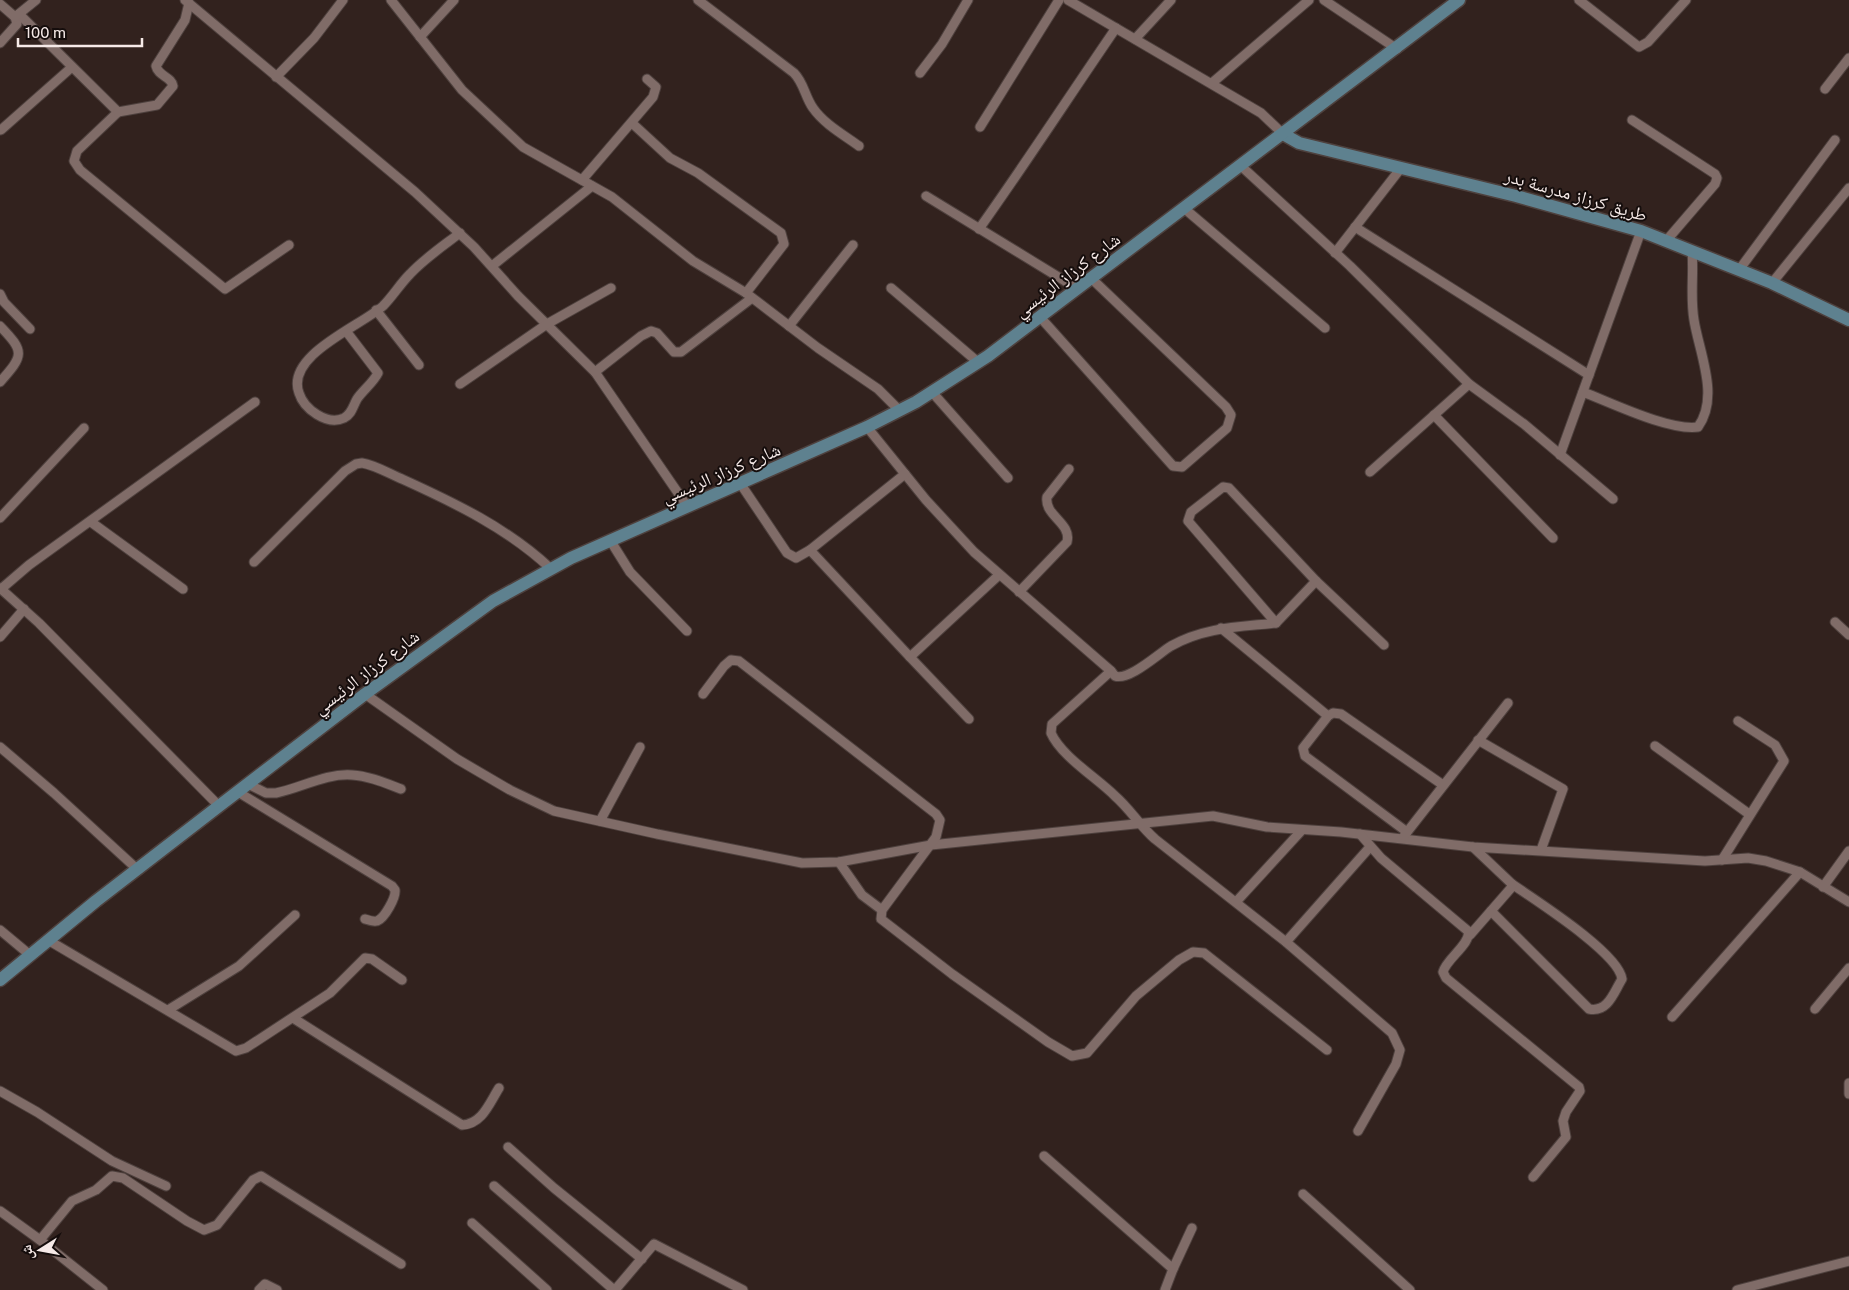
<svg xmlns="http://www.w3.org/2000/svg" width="1849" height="1290" font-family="'Public Sans','Noto Naskh Arabic',sans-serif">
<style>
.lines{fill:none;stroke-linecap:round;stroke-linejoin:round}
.street-casing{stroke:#4e413e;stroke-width:11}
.secondary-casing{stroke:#4e413e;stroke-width:15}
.street{stroke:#806c68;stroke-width:9}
.secondary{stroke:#5e818f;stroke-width:12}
.labels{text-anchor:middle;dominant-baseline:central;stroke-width:4;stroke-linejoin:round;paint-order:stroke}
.street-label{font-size:18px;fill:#f6eae8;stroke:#150d0c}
</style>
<rect width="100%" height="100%" fill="#32221e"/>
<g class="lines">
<defs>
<g id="street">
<polyline points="185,0 415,192 474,247 518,296 595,372 687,506"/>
<polyline points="391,0 462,90 523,147 612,197 693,261 746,293 818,348 878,389 900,411"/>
<path d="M698 0 794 73C804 83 805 97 813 108 824 124 844 135 859 146"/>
<polyline points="1068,0 1261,113 1283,134"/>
<polyline points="1324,0 1397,49"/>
<polyline points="1579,0 1639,47 1648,42 1686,0"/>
<polyline points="0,4 15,17 17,24 0,43"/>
<polyline points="19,14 118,112 77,151 74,161 80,170 225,289 289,245"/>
<polyline points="15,17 36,0"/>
<polyline points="420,37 454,0"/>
<polyline points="1135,39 1171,0"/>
<polyline points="920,73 942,44 968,0"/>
<polyline points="276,77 314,38 343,0"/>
<polyline points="1212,83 1309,0"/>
<polyline points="1825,89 1849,58"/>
<path d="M118 112 157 105 173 86C172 77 158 76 156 66L185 20 189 3"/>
<polyline points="1632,120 1715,174 1717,178 1715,184 1666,241"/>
<polyline points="633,124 670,158 698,173 781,233 784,244 746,293"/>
<polyline points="980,127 1059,0"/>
<polyline points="1,130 72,67"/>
<polyline points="1241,166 1350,266 1469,384 1524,424 1613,499"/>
<polyline points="582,180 653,97 656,87 647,79"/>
<polyline points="926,196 1078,289"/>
<polyline points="1185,209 1325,328"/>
<polyline points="1355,227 1589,375"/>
<path d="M979 229C1026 163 1070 95 1116 28"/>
<polyline points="1335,253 1401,168"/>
<polyline points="492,266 592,186"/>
<polyline points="1739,270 1835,140"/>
<polyline points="1772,283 1849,188"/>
<polyline points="891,288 979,363"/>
<polyline points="0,294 4,302 30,329"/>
<polyline points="376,310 419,365"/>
<polyline points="1040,317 1173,466 1182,467 1227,428 1231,415 1226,407 1092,279"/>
<path d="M0 326C25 352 24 355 0 382"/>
<polyline points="789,326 853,245"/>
<path d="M346 331 378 373C373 383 363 390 357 399 353 406 352 414 344 418 327 426 304 409 299 393 285 355 361 326 383 306 393 296 400 284 410 274 425 258 443 246 460 233"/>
<polyline points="595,372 641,336 651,331 657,333 674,352 681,352 752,298"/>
<polyline points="460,384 547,324 611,288"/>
<polyline points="932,392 1008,478"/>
<path d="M1583 392C1612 403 1669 431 1698 427 1720 397 1699 352 1694 320 1690 297 1694 274 1692 251"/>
<polyline points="1434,415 1553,538"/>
<polyline points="867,427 926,500 974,552 1111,671"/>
<polyline points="1560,455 1641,231"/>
<polyline points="1370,472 1469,384"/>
<polyline points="740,483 787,553 796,558 810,550 905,474"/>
<polyline points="0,518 84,428"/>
<polyline points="91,522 183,589"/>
<polyline points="610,540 630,572 687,631"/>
<polyline points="810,550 910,657"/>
<path d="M254 562 345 471 356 464 362 463C375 465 390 474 402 479 455 503 507 528 550 568"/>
<path d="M1316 581 1276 623C1240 627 1204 627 1171 646 1158 654 1129 681 1115 676L1111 671 1052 724 1051 733C1061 756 1097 778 1115 796 1130 809 1140 826 1155 839L1286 942 1392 1033 1400 1050 1396 1064 1358 1131"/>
<polyline points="0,588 39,623 219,806"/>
<polyline points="1,589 29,565 255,402"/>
<path d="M1019 592 1067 542C1072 523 1044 516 1047 497L1069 469"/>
<polyline points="1835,622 1849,635"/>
<polyline points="1276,623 1188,521 1191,512 1223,487 1229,488 1316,581 1384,645"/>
<polyline points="1221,628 1328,716"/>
<polyline points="0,637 24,609"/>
<polyline points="365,694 457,759 510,790 554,811 657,834 802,863 839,862 931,845 1213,816 1267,827 1341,832 1473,847 1705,861 1748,858 1766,861 1800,872 1849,902"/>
<polyline points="703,694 724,666 731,660 739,661 936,814 940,820 936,837 882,910 881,919 952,974 1048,1042 1072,1056 1087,1053 1136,996 1179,960 1193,952 1204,953 1327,1050"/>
<polyline points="969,719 910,657 999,575"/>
<polyline points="1478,740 1563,789 1541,850"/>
<polyline points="1655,746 1749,814"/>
<polyline points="0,747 54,793 137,869"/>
<path d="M248 784 266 793H276C301 788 326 773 352 775 369 776 385 783 401 789"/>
<path d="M238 792 392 886 395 890C396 897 385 918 377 921 373 922 368 920 365 919"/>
<polyline points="600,821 640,747"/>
<polyline points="1407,832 1305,756 1303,748 1328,716 1333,713 1341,714 1443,785"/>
<path d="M1360 834 1381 858 1468 931C1472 943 1446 959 1443 972L1446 978 1579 1087 1580 1091 1566 1112 1563 1121 1566 1137 1533 1177"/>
<polyline points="1404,836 1508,703"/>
<polyline points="1722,860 1784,761 1775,745 1738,721"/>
<polyline points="839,862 862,895 882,910"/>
<polyline points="1823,887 1849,851"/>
<polyline points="1236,902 1302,830"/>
<path d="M1491 911 1589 1009C1608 1013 1614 992 1622 979 1619 953 1535 900 1512 884"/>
<polyline points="0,930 30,955"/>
<polyline points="1470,935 1511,888 1512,884 1473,847"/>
<polyline points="48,940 236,1051 246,1048 330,993 365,958 372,959 402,980"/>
<polyline points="1286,942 1370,847"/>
<polyline points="1815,1009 1849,968"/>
<polyline points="168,1010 239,966 295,915"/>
<polyline points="1672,1017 1800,872"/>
<path d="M293 1018 462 1125C482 1124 489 1104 499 1088"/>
<polyline points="1849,1083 1849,1094"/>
<polyline points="0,1091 37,1112 112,1161 166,1186"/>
<polyline points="508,1147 554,1188 642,1259"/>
<polyline points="1044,1156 1173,1269 1165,1290"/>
<polyline points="494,1186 614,1290"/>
<polyline points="1303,1194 1410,1290"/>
<polyline points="0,1211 40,1240 103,1290"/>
<polyline points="472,1223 547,1290"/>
<polyline points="40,1240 72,1201 96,1190 112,1176 123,1178 187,1221 204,1230 217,1225 253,1180 261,1176 401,1264"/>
<polyline points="1173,1269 1192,1228"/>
<polyline points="259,1290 265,1284 277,1290"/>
<polyline points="615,1290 654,1244 743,1290"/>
<polyline points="1737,1290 1849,1261"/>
</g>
<g id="secondary">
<polyline points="1283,134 1299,143 1516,196 1641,231 1772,283 1849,320"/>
<polyline points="0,980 96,901 219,806 365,694 493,601 571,558 867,427 916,402 988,356 1459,0"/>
</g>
</defs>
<use href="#street" class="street-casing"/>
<use href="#secondary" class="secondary-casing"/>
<use href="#street" class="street"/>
<use href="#secondary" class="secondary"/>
</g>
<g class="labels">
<g class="street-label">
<text transform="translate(1576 195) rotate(16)">طريق كرزاز مدرسة بدر</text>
<text transform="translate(1067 275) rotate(-37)">شارع كرزاز الرئيسي</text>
<text transform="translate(721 473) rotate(-23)">شارع كرزاز الرئيسي</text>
<text transform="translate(366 672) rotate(-37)">شارع كرزاز الرئيسي</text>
</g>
</g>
<g transform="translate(40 1250) rotate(259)" stroke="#150d0c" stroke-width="4" paint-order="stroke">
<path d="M0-4L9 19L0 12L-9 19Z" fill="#f6eae8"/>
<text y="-8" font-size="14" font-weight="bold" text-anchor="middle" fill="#f6eae8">ش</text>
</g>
<path d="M18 38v8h124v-8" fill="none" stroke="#f6eae8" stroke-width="2.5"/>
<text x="25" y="38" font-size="15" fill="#f6eae8" stroke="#150d0c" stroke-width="4" paint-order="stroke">100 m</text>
</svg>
